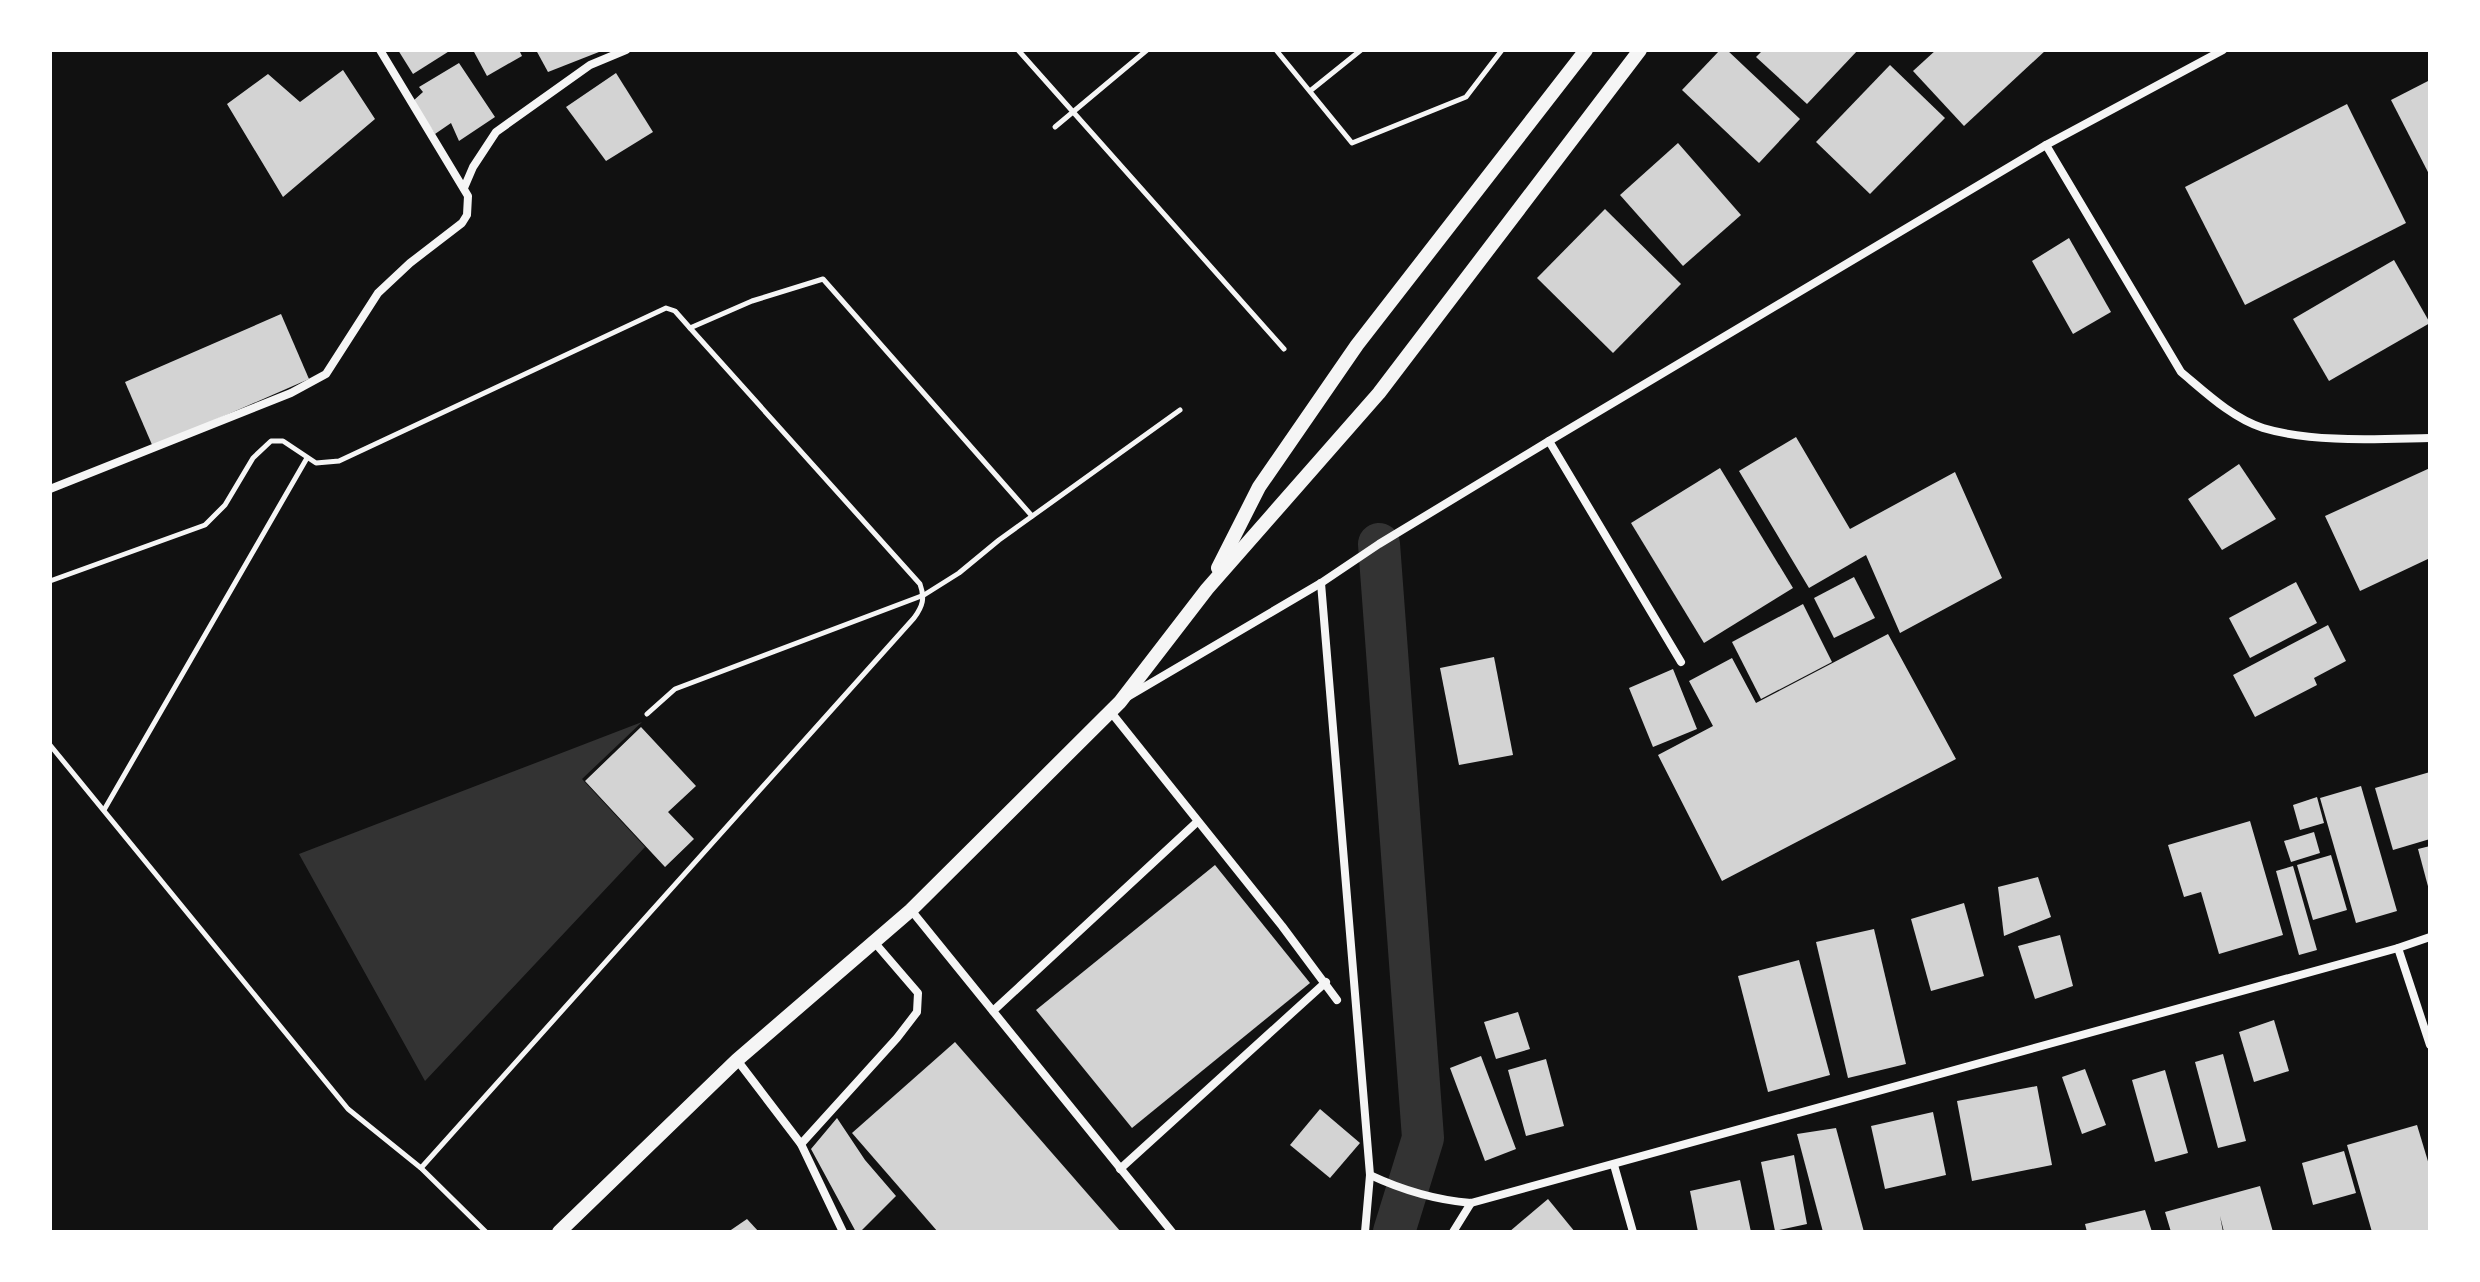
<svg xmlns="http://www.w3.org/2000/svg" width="2480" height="1282" font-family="'Public Sans',sans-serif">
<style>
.water{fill:#333}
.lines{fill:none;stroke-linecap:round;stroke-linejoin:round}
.canal{stroke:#333;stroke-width:42}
.building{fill:#d3d3d3}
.path{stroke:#f5f5f5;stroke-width:5}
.minor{stroke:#f5f5f5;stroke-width:8}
.tertiary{stroke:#f5f5f5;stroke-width:14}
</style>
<rect width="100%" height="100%" fill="#111"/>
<polygon class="water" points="642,722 582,779 645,847 425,1081 299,854"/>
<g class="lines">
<polyline class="canal" points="1379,544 1423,1138 1394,1232"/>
</g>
<g class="building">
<polygon points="398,50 451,50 413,74"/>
<polygon points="473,50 519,50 522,56 487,76"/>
<polygon points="536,50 604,50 548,72"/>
<polygon points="1720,50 1727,50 1800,119 1759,163 1682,90"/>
<polygon points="1763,50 1858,50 1807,104 1756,57"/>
<polygon points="1936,50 2046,50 1964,126 1913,71"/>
<polygon points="459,63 495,117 459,141 451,123 435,134 413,101 423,92 419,87"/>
<polygon points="1890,65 1945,118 1870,194 1816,142"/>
<polygon points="343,70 375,119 283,197 227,104 268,74 300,102"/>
<polygon points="616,73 653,132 606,161 566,107"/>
<polygon points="2430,80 2430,176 2391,100"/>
<polygon points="2347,104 2406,223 2245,305 2185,187"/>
<polygon points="1678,143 1741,215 1683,266 1620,195"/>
<polygon points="1605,209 1681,284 1613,353 1537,278"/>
<polygon points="2069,238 2111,312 2073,334 2032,261"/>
<polygon points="2394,260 2430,323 2329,381 2293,319"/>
<polygon points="281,314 309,379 153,447 125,382"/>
<polygon points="1796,437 1850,529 1955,472 2002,578 1900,633 1866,555 1809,588 1739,471"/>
<polygon points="2239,464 2276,519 2222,550 2188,499"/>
<polygon points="1720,468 1793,588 1704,643 1631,523"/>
<polygon points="2430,468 2430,558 2360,591 2325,516"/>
<polygon points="1854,577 1875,618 1834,638 1814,598"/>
<polygon points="2296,582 2317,623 2250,658 2229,618"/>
<polygon points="1803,604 1832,662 1761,699 1732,642"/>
<polygon points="2328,625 2346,661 2314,678 2317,685 2255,717 2233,675"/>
<polygon points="1888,634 1956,759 1722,881 1658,755 1713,726 1689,681 1732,658 1756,703"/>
<polygon points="1494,657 1513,755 1459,765 1440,668"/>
<polygon points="1673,669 1697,729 1653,747 1629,688"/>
<polygon points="641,727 696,786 668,812 694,839 665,867 585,781"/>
<polygon points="2430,772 2430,839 2393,850 2375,788"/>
<polygon points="2361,786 2397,911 2356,923 2320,798"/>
<polygon points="2317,797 2324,823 2300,830 2293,805"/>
<polygon points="2250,821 2283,935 2219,954 2201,892 2184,897 2168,845"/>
<polygon points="2314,832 2320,853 2291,862 2284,841"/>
<polygon points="2430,846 2430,890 2429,890 2418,849"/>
<polygon points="2331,855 2347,910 2313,920 2297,865"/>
<polygon points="1215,865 1310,983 1132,1128 1036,1010"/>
<polygon points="2293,866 2317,950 2299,955 2276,871"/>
<polygon points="2038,877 2051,917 2004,936 1998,887"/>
<polygon points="1964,903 1984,976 1931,991 1911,919"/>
<polygon points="1874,929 1906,1064 1848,1078 1816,942"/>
<polygon points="2060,935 2073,986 2035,999 2018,946"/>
<polygon points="1799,960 1830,1075 1768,1092 1738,976"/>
<polygon points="1518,1012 1530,1049 1496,1059 1484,1022"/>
<polygon points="2274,1020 2289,1071 2254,1082 2239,1032"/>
<polygon points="955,1042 1121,1232 938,1232 852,1133"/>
<polygon points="2223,1054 2246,1141 2218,1148 2195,1062"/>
<polygon points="1481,1056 1516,1149 1485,1161 1450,1068"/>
<polygon points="1546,1059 1564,1126 1526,1136 1508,1070"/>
<polygon points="2085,1069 2106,1125 2082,1134 2062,1077"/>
<polygon points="2165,1070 2188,1153 2155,1162 2132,1080"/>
<polygon points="2037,1086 2052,1165 1972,1181 1957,1101"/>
<polygon points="1320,1109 1360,1143 1330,1178 1290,1145"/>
<polygon points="1933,1112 1946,1175 1885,1189 1871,1126"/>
<polygon points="837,1118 865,1160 896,1196 860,1232 856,1232 811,1149"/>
<polygon points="2417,1125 2430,1168 2430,1232 2372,1232 2347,1145"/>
<polygon points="1836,1128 1864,1232 1823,1232 1797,1134"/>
<polygon points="2344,1151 2356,1193 2313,1205 2302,1163"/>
<polygon points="1794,1155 1807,1224 1775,1231 1761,1162"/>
<polygon points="1740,1180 1751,1232 1698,1232 1690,1191"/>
<polygon points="2260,1186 2273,1232 2224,1232 2220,1216 2223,1232 2171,1232 2165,1212"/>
<polygon points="1548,1199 1575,1232 1509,1232"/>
<polygon points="2145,1210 2152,1232 2087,1232 2085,1224"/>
<polygon points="747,1219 759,1232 728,1232"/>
</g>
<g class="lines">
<g class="path">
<polyline points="1018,50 1284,349"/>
<polyline points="1276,50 1352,143 1466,97 1502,50"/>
<polyline points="1310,91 1361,50"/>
<polyline points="1055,127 1147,50"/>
<polyline points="690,328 752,301 823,279 1032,516"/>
<path d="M50 581 205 525 225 505 253 458 271 441H283L316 463 339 461 666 308 675 311 690 328 920 584C925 598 923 606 914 618L421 1168"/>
<polyline points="647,714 675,689 924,595 959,573 999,540 1180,410"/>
<polyline points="50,745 348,1109 421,1168 486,1232"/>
<polyline points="104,810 307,458"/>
</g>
<g class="minor">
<path d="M2046 145 2181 372C2205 392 2232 418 2263 428 2313 443 2378 439 2430 438"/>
<polyline points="464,188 473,167 496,132 590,65 626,50"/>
<polyline points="1549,441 1681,662"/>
<polyline points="50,489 291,393 326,374 378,293 410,263 462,223 467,215 468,196 380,50"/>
<path d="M1321 583 1370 1175C1402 1190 1436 1200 1471 1203L2398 948 2430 937"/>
<polyline points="1129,696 1321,583 1379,544 1549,441 2046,145 2223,50"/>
<polyline points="1110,711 1282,926 1337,1000"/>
<polyline points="911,910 1172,1232"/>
<polyline points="2398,948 2430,1045"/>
<polyline points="993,1011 1197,822"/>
<polyline points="737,1060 801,1144 843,1232"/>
<polyline points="801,1144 897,1038 917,1012 918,993 875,943"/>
<polyline points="1614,1165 1633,1232"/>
<polyline points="1120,1169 1326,982"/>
<polyline points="1365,1232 1370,1175"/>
<polyline points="1453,1232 1471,1203"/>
</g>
<g class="tertiary">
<polyline points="1218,568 1259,487 1357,345 1586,50"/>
<polyline points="559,1232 737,1060 911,910 1120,702 1207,589 1379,393 1640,50"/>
</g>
</g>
<rect width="2480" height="1282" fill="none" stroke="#ffffff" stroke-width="104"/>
</svg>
